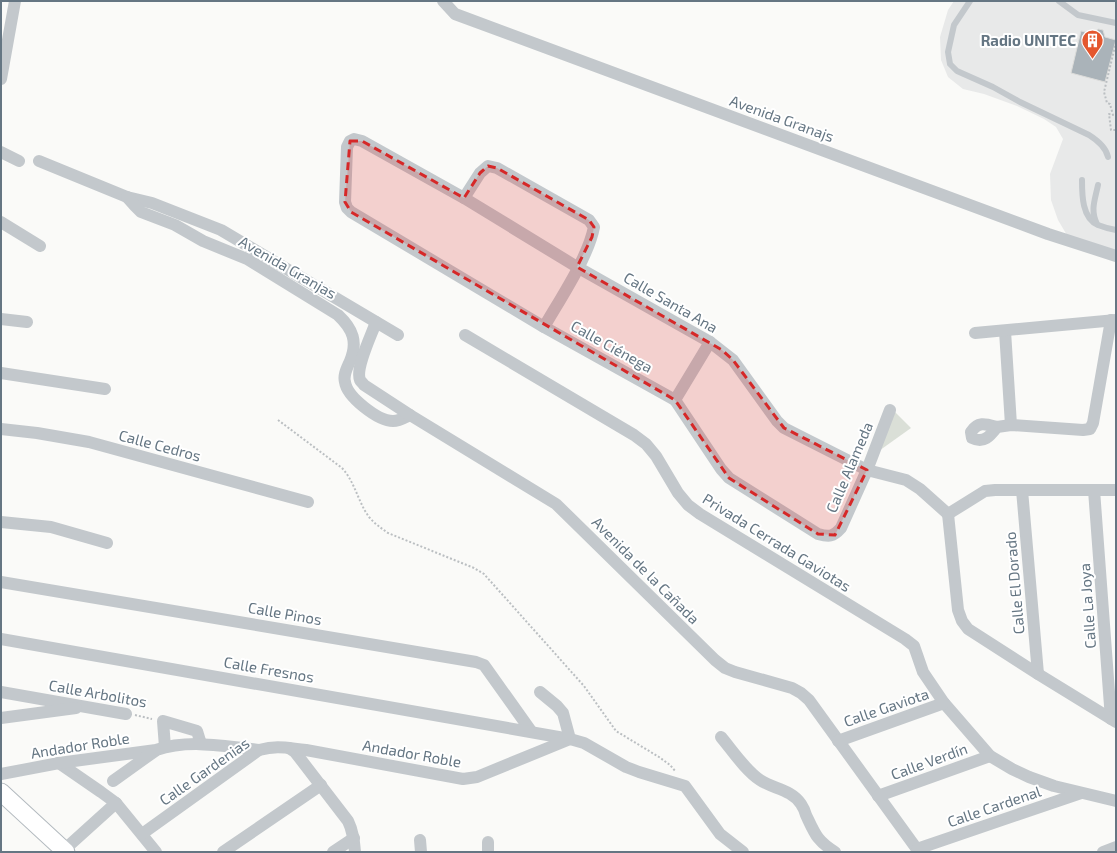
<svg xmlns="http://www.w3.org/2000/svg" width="1117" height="853" font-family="'Exo 2',sans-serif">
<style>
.built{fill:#e8e9e9}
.green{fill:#dadfd7}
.building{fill:#aab3b9;stroke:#dcdcda}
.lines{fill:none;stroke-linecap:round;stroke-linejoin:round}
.secondary-casing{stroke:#b3babf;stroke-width:19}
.path{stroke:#bbbfc2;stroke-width:2;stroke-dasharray:2 2;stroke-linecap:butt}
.lane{stroke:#c3c8cc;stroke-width:6}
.street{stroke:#c3c8cc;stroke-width:12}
.secondary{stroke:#fff;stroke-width:17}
.marked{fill:#d62828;fill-opacity:0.2;stroke:#d62828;stroke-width:3;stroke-dasharray:8 5;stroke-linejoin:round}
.labels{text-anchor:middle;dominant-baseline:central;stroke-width:4;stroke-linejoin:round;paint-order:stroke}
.poi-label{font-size:15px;font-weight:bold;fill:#657683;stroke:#fff;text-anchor:end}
.street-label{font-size:15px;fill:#657683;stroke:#fff}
</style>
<rect width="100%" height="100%" fill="#fafaf8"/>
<polygon class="built" points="954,1 1116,1 1116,256 1071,242 1058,220 1051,200 1050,174 1063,139 1056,127 1044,119 1017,106 984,94 963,89 948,77 941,60 940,37 948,10"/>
<polygon class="green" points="894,411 911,428 876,453"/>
<polygon class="building" points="1098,29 1103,30 1105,37 1116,40 1105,82 1071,73 1081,31 1094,34"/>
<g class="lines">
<defs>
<polyline id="secondary" points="1,792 66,852"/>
</defs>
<use href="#secondary" class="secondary-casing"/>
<g class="path">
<polyline points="1116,42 1104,92 1107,103 1110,104 1113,115 1109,114 1111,130 1116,130"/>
<path d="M278 420 342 468C355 482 358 502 369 517 375 524 381 528 388 533L474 568 484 574 584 686 616 731 659 757 670 765 676 772"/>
<polyline points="135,715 152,719"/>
</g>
<g class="lane">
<path d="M970 1 954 25 948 52 950 64 957 71 993 87 1020 102 1089 135C1097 140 1106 147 1108 157"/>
<polyline points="1059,1 1078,15 1116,23"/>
<path d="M1082 180C1082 195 1082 218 1098 225 1103 227 1110 229 1116 230"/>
<path d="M1097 224C1090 210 1095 200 1098 185"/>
</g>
<g class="street">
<polyline points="443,1 455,14 1048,234 1116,256"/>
<polyline points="1,79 15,1"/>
<polyline points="1,152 19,161"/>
<polyline points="39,161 127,197 152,203 221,230 398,335"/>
<path d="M127 197 135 206 141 212 175 225 203 241 247 259 338 315C353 329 358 342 350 361 347 368 343 375 345 382 347 397 378 421 393 421 399 421 404 418 410 415"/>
<path d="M464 198 480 173 488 166 497 168 589 220 594 227C588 258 560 299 544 327"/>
<polyline points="1,222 40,246"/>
<polyline points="1,319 27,322"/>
<path d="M376 322C372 334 355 368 360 380 361 382 363 383 364 385L410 415 556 504 715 660 725 668 735 672 792 688 801 693 809 700 919 852"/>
<polyline points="1005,331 1011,425"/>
<polyline points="975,333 1116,320"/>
<polyline points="465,335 634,435 646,444 656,456 678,493 688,505 700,514 905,639 914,646 923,672 944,703 990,756 1012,769 1029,777 1054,786 1116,801"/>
<polyline points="1,373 105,389"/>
<polyline points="675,400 710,342"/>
<path d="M890 410 867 470 841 528C833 537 829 537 818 534L729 478 721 469 675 400 544 327 351 212 347 208 345 202 347 147 350 141 354 139 362 141 464 198 577 267 710 342 733 360 777 421 784 428 867 470 906 480 920 489 948 514"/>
<path d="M997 427C986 424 978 421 971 432L972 438C984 444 990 436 997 427L1011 425 1083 430 1090 429 1093 423 1111 320"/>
<polyline points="1,429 37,433 89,442 308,502"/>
<polyline points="1022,490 1038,674"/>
<polyline points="1094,490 1111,719"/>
<polyline points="948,514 958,610 962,621 968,629 1038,674 1116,722"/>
<polyline points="948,514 985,491 995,490 1116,490"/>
<polyline points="1,522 51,527 107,543"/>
<polyline points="1,582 476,662 484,665 489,672 531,731"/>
<polyline points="1,639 570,739 584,743 626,767 639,772 685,786 720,834 743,852"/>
<polyline points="1,692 126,714"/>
<polyline points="1,718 76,708"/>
<path d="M721 737C732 750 745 770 760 780 773 789 791 789 801 804 803 807 805 811 806 815 815 834 817 841 835 852"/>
<polyline points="838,741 944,703"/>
<polyline points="165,747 163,721 197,731 201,744"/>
<path d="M289 748 295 752 348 821C353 831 354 841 355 852"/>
<polyline points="59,763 101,792 116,803 156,852"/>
<path d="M1 774 59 763 156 750C188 739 225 746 259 750"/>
<polyline points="113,781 155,751"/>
<polyline points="878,796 990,756"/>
<path d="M142 834 259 750C278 745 286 748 306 750L463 779 477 777 570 739 563 713 557 706 540 692"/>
<polyline points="420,840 421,852"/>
<polyline points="488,842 488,852"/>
<polyline points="917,849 1081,793"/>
<polyline points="64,850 116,803"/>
<polyline points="223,852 321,785"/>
<polyline points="333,852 354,838"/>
<polyline points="1103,852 1116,847"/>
</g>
<use href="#secondary" class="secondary"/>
</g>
<path class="marked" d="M350 141H362L464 198 480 173 488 166 497 168 589 220 594 227 592 237 577 267 722 350 733 360 784 428 867 470 835 535 818 534 729 478 675 400 351 212 345 202Z"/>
<defs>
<symbol id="building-pin" viewBox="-11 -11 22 30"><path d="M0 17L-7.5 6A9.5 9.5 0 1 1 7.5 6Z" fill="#e4572e" stroke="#fff"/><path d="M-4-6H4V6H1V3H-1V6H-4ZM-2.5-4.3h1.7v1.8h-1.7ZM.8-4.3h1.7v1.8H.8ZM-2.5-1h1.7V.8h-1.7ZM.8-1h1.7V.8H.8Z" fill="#fff"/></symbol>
</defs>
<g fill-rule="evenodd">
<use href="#building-pin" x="1080" y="28" width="25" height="34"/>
</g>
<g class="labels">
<g class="poi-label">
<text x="1076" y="40">Radio UNITEC</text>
</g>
<g class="street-label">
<text transform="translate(782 118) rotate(20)">Avenida Granajs</text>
<text transform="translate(288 267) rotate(30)">Avenida Granjas</text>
<text transform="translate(671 302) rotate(30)">Calle Santa Ana</text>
<text transform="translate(612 346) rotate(29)">Calle Ciénega</text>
<text transform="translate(160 445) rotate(15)">Calle Cedros</text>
<text transform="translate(849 467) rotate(-67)">Calle Alameda</text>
<text transform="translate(777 542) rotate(32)">Privada Cerrada Gaviotas</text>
<text transform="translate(646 570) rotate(45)">Avenida de la Cañada</text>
<text transform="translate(1014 583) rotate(-95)">Calle El Dorado</text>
<text transform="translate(1087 606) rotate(-94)">Calle La Joya</text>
<text transform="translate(285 613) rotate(10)">Calle Pinos</text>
<text transform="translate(269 669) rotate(10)">Calle Fresnos</text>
<text transform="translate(98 693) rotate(10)">Calle Arbolitos</text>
<text transform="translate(886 707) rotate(-19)">Calle Gaviota</text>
<text transform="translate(80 745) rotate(-9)">Andador Roble</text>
<text transform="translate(412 753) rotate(10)">Andador Roble</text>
<text transform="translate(929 761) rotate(-20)">Calle Verdín</text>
<text transform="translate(204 771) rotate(-35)">Calle Gardenias</text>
<text transform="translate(994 806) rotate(-19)">Calle Cardenal</text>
</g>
</g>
<rect width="1117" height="853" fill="none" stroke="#657683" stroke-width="4"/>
</svg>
